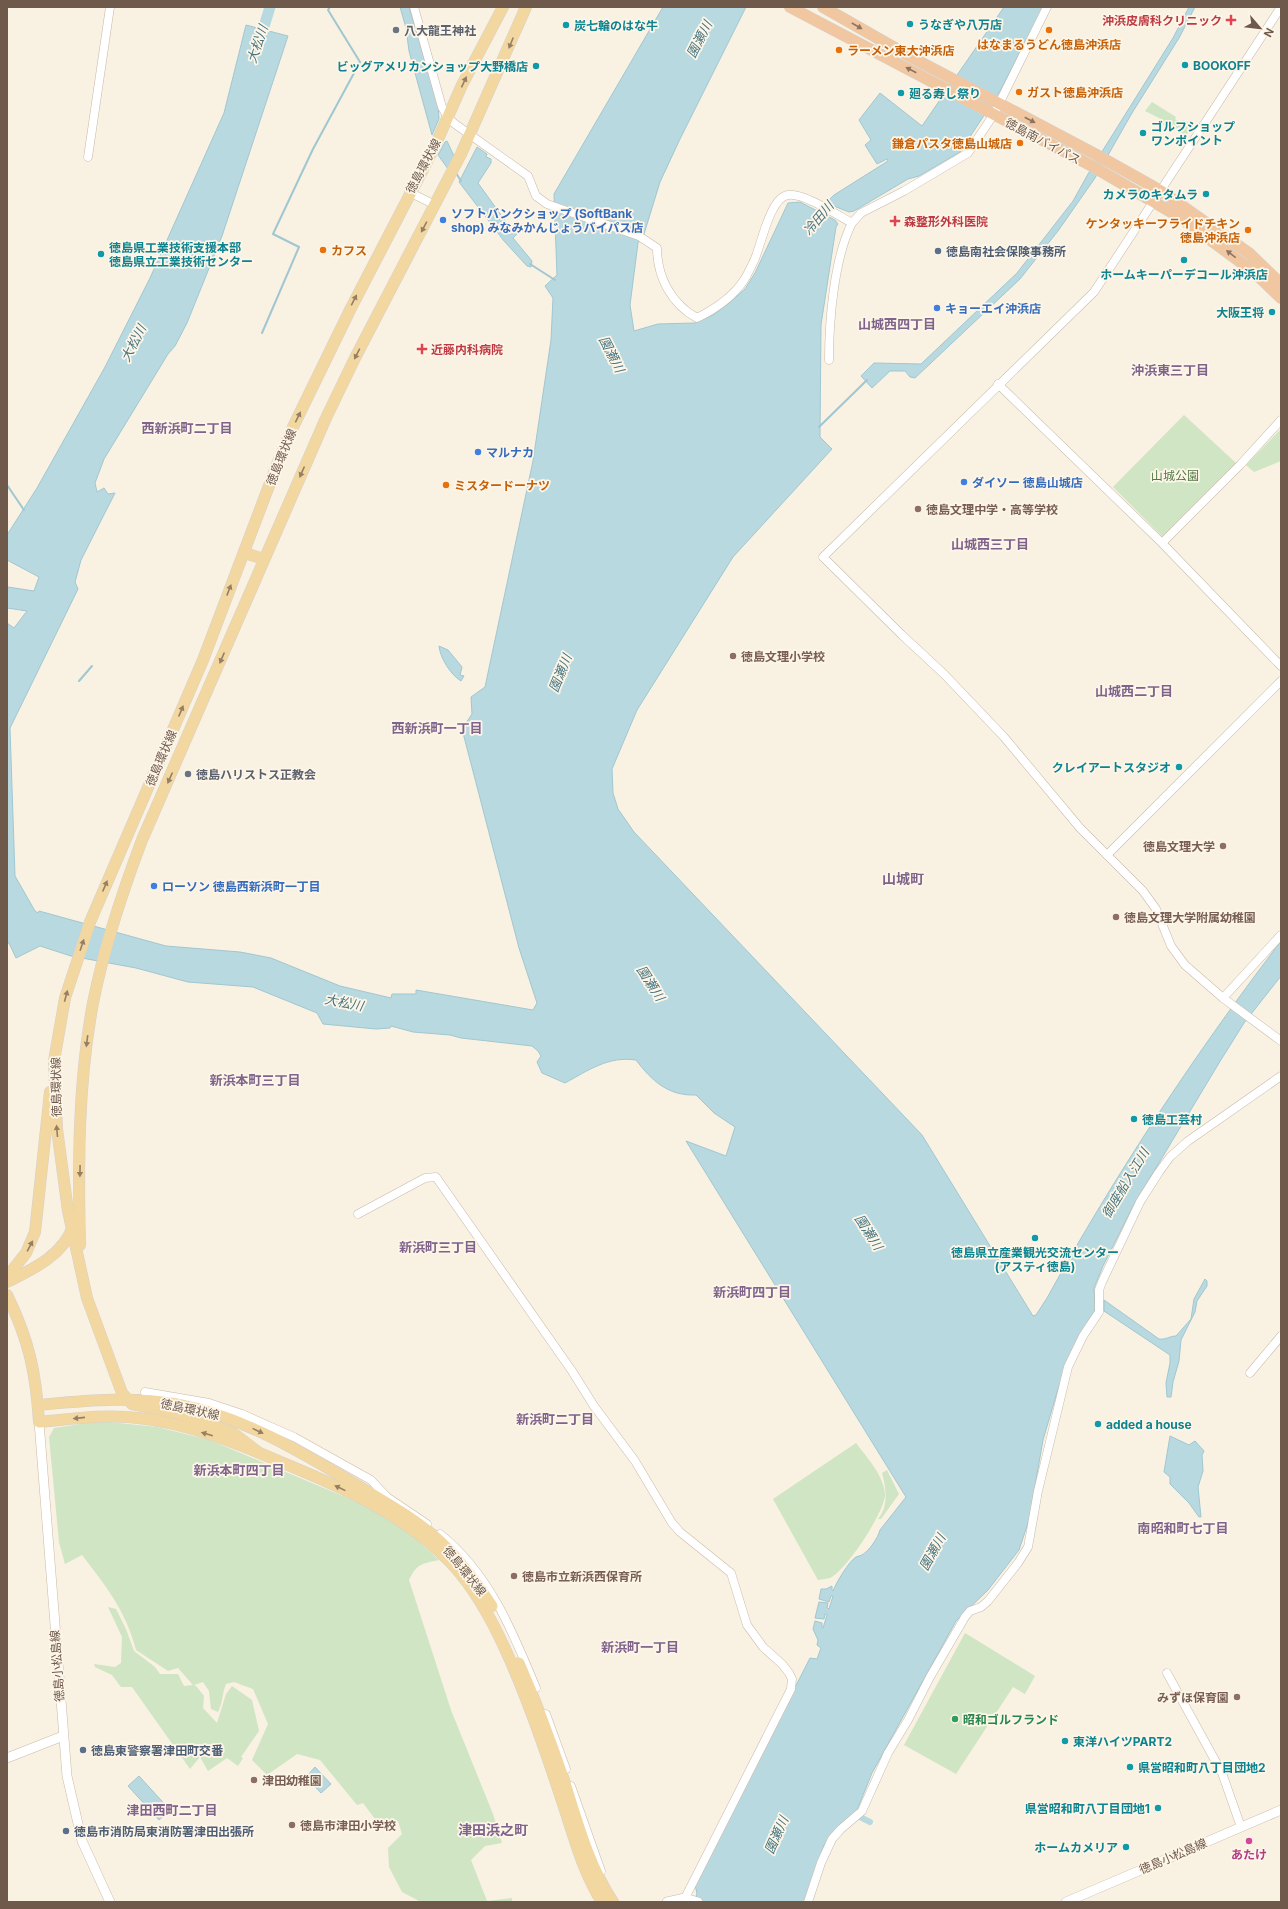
<svg xmlns="http://www.w3.org/2000/svg" width="1288" height="1909" font-family="Inter,'Noto Sans JP',sans-serif">
<style>
.green{fill:#cfe5c3}
.water{fill:#b9d9e0;stroke:#a0c7d1}
.lines{fill:none;stroke-linecap:round;stroke-linejoin:round}
.stream{stroke:#a0c7d1;stroke-width:2}
.canal{stroke:#b9d9e0;stroke-width:6}
.river{stroke:#b9d9e0;stroke-width:11}
.tertiary-casing{stroke:#c9b9aa;stroke-width:9}
.secondary-casing{stroke:#ccbaa9;stroke-width:10}
.primary-casing{stroke:#d6d1cd;stroke-width:12}
.trunk-casing{stroke:#d6d1cd;stroke-width:12}
.tertiary{stroke:#fff;stroke-width:8}
.secondary{stroke:#fff;stroke-width:9}
.primary{stroke:#f2d7a0;stroke-width:11}
.trunk{stroke:#f0c7a0;stroke-width:11}
.oneway{fill:#8e7460}
.oneway2{fill:#967f64}
.health-dot{fill:#e0444e;stroke:#fdf6e8;stroke-width:1.5}
.culture-dot{fill:#0f9aa8;stroke:#fdf6e8;stroke-width:1.5}
.worship-dot{fill:#6b7280;stroke:#fdf6e8;stroke-width:1.5}
.food-dot{fill:#e8710a;stroke:#fdf6e8;stroke-width:1.5}
.shop-dot{fill:#3f7fe0;stroke:#fdf6e8;stroke-width:1.5}
.service-dot{fill:#5c6f8a;stroke:#fdf6e8;stroke-width:1.5}
.education-dot{fill:#8d6e63;stroke:#fdf6e8;stroke-width:1.5}
.leisure-dot{fill:#2e9e5b;stroke:#fdf6e8;stroke-width:1.5}
.hotel-dot{fill:#d1479c;stroke:#fdf6e8;stroke-width:1.5}
.labels{text-anchor:middle;dominant-baseline:central;stroke-width:3.5;stroke-linejoin:round;paint-order:stroke}
.health-label{font-size:12px;font-weight:bold;fill:#be3a42;stroke:#fdf6e8;text-anchor:start}
.culture-label{font-size:12px;font-weight:bold;fill:#0d838f;stroke:#fdf6e8;text-anchor:start}
.worship-label{font-size:12px;font-weight:bold;fill:#5b616d;stroke:#fdf6e8;text-anchor:start}
.food-label{font-size:12px;font-weight:bold;fill:#c56008;stroke:#fdf6e8;text-anchor:start}
.street-label{font-size:12px;fill:#6e594b;stroke:#fdf6e8}
.shop-label{font-size:12px;font-weight:bold;fill:#366cbe;stroke:#fdf6e8;text-anchor:start}
.service-label{font-size:12px;font-weight:bold;fill:#4e5e75;stroke:#fdf6e8;text-anchor:start}
.park-label{font-size:12px;fill:#547948;stroke:#fdf6e8}
.education-label{font-size:12px;font-weight:bold;fill:#785e54;stroke:#fdf6e8;text-anchor:start}
.leisure-label{font-size:12px;font-weight:bold;fill:#27864d;stroke:#fdf6e8;text-anchor:start}
.hotel-label{font-size:12px;font-weight:bold;fill:#b23c85;stroke:#fdf6e8}
.water-label{font-size:13px;font-style:italic;fill:#477480;stroke:#fdf6e8}
.neighbourhood-label{font-size:13px;font-weight:bold;fill:#7f638b;stroke:#fdf6e8}
.quarter-label{font-size:14px;font-weight:bold;fill:#7f638b;stroke:#fdf6e8}
</style>
<rect width="100%" height="100%" fill="#f9f1e2"/>
<g class="green">
<polygon points="1152,102 1176,117 1175,119 1180,122 1183,120 1194,124 1185,137 1178,130 1162,124 1163,120 1145,111"/>
<polygon points="1184,415 1237,464 1164,538 1113,487"/>
<polygon points="1281,429 1281,461 1254,472 1246,465"/>
<path d="M100 1421 157 1427 210 1440 371 1508 412 1535 439 1560C422 1564 417 1563 409 1580L451 1710 493 1814 502 1843 485 1846 471 1860 487 1901 512 1898V1902H421L402 1892 389 1867 388 1848 402 1834 398 1821 378 1823 363 1803 357 1805 320 1760 297 1754 267 1775 252 1760 268 1724 253 1689 234 1682 226 1684C222 1693 223 1703 218 1712L211 1709 209 1691 203 1682 194 1685 196 1686 204 1696 203 1708 217 1723 226 1694 232 1686 252 1700 259 1731 241 1757 243 1758 238 1766 227 1758 208 1771 200 1757 190 1769 132 1687H121L112 1675 95 1667 94 1664 115 1667 121 1663 122 1637 108 1607 116 1609 126 1629 134 1651 155 1667 160 1674H178L184 1686 193 1685 178 1668 168 1671 136 1650C126 1611 106 1586 82 1555L65 1564 59 1542 49 1437 54 1428Z"/>
<path d="M856 1443C867 1458 883 1474 885 1494 886 1510 846 1571 830 1578 827 1579 822 1579 818 1580L773 1499Z"/>
<path d="M887 1470 899 1494 881 1519H878C889 1506 886 1488 882 1473Z"/>
<polygon points="965,1633 1035,1676 1025,1694 1013,1687 956,1774 904,1745"/>
</g>
<g class="water">
<polygon points="400,7 409,7 438,104 439,119 432,135 409,51 406,28"/>
<path d="M663 7H746L680 139 660 182 644 234 638 243 630 305 634 331 658 324 695 323 713 315 729 303 745 289 755 273 788 203 800 202 835 220 838 224 836 227 821 325 820 437 832 449 733 557 637 710 612 769 613 793 618 809 634 832 922 1135 1033 1316 1036 1315 1047 1298C1116 1173 1195 1054 1281 941V976L1244 1023 1219 1063 1133 1206 1103 1266 1094 1288 1095 1310 1078 1337 1058 1389 1043 1440 1029 1520 1019 1550 988 1590 956 1621 872 1773 857 1810 836 1829 824 1845 804 1902H693L697 1894 695 1884 810 1658 817 1659 821 1648 817 1645 818 1640 813 1629 815 1621 822 1623V1628H823L827 1615 825 1614 824 1619 815 1618 819 1602 828 1603 827 1608 829 1609 833 1596H831L829 1602 819 1599 821 1589H826L832 1586V1590L833 1591C836 1583 849 1561 856 1557 858 1556 860 1556 862 1555 869 1551 878 1538 880 1530L906 1497 686 1141 726 1156 735 1127 714 1113 696 1095C668 1096 652 1081 636 1060 608 1056 589 1070 565 1083L542 1073 537 1062 541 1056 538 1051 532 1046 461 1038 450 1035 413 1032 391 1026 390 1028 376 1029 323 1024 317 1013 253 987 188 982 136 968 71 956 40 946 16 958 9 943H7V623L14 628 27 611 7 608V586L8 587 34 591 39 577 7 560V535L37 488 105 367 150 278 224 113 246 25 288 36 222 236 187 323 175 346 168 354 104 459 95 483 97 492 104 488 108 494 115 493 81 560 75 582 78 589 10 728 15 876 35 911 38 913 39 911 166 946 240 952 271 958 340 986 391 998 392 994H416V990L533 1010 537 1003 519 948 462 729 472 714 471 697 485 687 533 461 551 340 553 298 545 286 557 275 554 194Z"/>
<polygon points="1004,7 1043,7 1000,91 960,152 919,176 908,179 854,211 849,212 826,203 834,195 888,161 887,159 877,164 865,145 871,140 859,120 880,93 922,126"/>
<polygon points="1189,7 1195,7 1179,38 1132,113 1095,178 1058,231 1020,279 915,378 910,377 905,371 890,371 872,388 861,376 874,363 921,364 1017,273 1073,201 1088,174 1173,38"/>
<polygon points="447,141 454,156 448,169 438,155 445,142"/>
<polygon points="477,147 487,154 486,157 491,159 491,163 478,183 506,222 518,233 513,238 532,261 531,267 527,266 504,241 459,182"/>
<path d="M439 646 448 650 462 667 460 675 464 676 461 681C451 675 440 658 439 646Z"/>
<path d="M1205 1279 1207 1281V1286L1197 1301 1195 1312 1181 1340 1179 1361 1173 1382 1171 1397H1167L1166 1383 1170 1363V1355L1104 1311V1300L1159 1339C1165 1340 1170 1336 1176 1336L1191 1319 1194 1299Z"/>
<polygon points="1170,1436 1189,1445 1195,1441 1204,1451 1202,1455 1203,1471 1198,1487 1201,1517 1199,1517 1189,1503 1170,1484 1170,1477 1164,1472"/>
<polygon points="315,1767 331,1784 321,1793 306,1777"/>
<polygon points="139,1776 170,1810 159,1820 128,1786"/>
</g>
<g class="lines">
<g class="stream">
<polyline points="456,173 461,181"/>
<polyline points="530,264 555,280"/>
<polyline points="262,333 299,247 273,234 313,149 360,62 328,10 330,7"/>
<polyline points="819,427 867,380"/>
<polyline points="7,485 24,510"/>
<polyline points="79,681 92,666"/>
</g>
<polyline class="canal" points="854,1814 870,1822"/>
<polyline class="river" points="259,43 270,7"/>
<defs>
<g id="tertiary">
<path d="M414 7 442 107 448 118 455 124 528 176 536 196 547 204 639 236 657 248C657 276 671 304 697 318 715 309 733 297 744 280 748 274 751 267 754 261 761 246 770 197 788 195 804 193 837 215 852 223L861 213 904 191 968 153 994 114 1047 7"/>
<polyline points="1281,7 1094,292 823,557 902,635 944,674 1004,737 1080,828 1143,891 1156,909 1171,946 1185,965 1223,998 1281,1041"/>
<polyline points="88,157 110,7"/>
<polyline points="409,192 435,205"/>
<path d="M829 360C829 321 834 258 852 223"/>
<polyline points="998,384 1162,543 1281,666"/>
<polyline points="1162,543 1240,465 1281,420"/>
<polyline points="1107,855 1281,681"/>
<polyline points="1223,998 1281,935"/>
<polyline points="358,1214 425,1178 436,1177 572,1371 594,1406 635,1461 672,1523 680,1532 731,1573 747,1625 763,1647 782,1664 789,1673 792,1679 791,1689 685,1898"/>
<polyline points="1250,1373 1281,1336"/>
<polyline points="145,1392 209,1403 242,1414 294,1437 371,1480 387,1497 427,1524"/>
<path d="M440 1534C489 1573 513 1632 536 1688"/>
<polyline points="1167,1673 1222,1773 1241,1827"/>
<polyline points="546,1714 566,1769"/>
<polyline points="571,1786 601,1871"/>
<polyline points="808,1902 821,1863 832,1839 841,1829 862,1811 888,1753 908,1720 930,1677 965,1617 970,1611 981,1607 988,1601 1018,1563 1028,1547 1038,1491 1068,1367 1083,1336 1099,1312 1099,1290 1102,1282 1140,1202 1159,1172 1170,1157 1188,1141 1281,1076"/>
</g>
<g id="secondary">
<polyline points="39,1422 67,1776 82,1841 110,1902"/>
<polyline points="7,1758 63,1736"/>
<polyline points="667,1902 685,1898 698,1902"/>
<polyline points="1066,1902 1281,1810"/>
</g>
<g id="primary">
<polyline points="244,553 264,559"/>
<path d="M80 1245C78 1165 78 1082 93 1003 104 947 122 893 142 840L326 418 355 358 461 154 526 7"/>
<polyline points="7,1277 26,1253 35,1232 50,1092"/>
<path d="M7 1282C33 1269 62 1256 73 1227"/>
<path d="M7 1295C29 1340 36 1373 39 1422 72 1419 104 1414 138 1418 188 1423 237 1443 283 1463 344 1488 406 1515 452 1564 475 1589 492 1620 506 1651 528 1699 545 1749 561 1798 573 1833 582 1871 602 1902"/>
<path d="M38 1405C84 1401 130 1396 177 1404 242 1416 299 1451 355 1484 385 1502 416 1519 441 1542 461 1561 477 1583 492 1606"/>
<polyline points="258,1452 233,1433 178,1413 132,1404 122,1393 87,1298 68,1211 57,1129 54,1061 65,998 90,922 203,660 278,462 293,427 351,308 434,148 462,85 503,7"/>
<path d="M519 1663C536 1702 551 1742 565 1783 578 1824 589 1866 613 1902"/>
</g>
<g id="trunk">
<polyline points="790,7 1092,166 1178,216 1254,272 1281,298"/>
<polyline points="823,7 909,56 1095,154 1161,191 1250,254 1281,284"/>
</g>
</defs>
<use href="#tertiary" class="tertiary-casing"/>
<use href="#secondary" class="secondary-casing"/>
<use href="#primary" class="primary-casing"/>
<use href="#trunk" class="trunk-casing"/>
<use href="#tertiary" class="tertiary"/>
<use href="#secondary" class="secondary"/>
<use href="#primary" class="primary"/>
<use href="#trunk" class="trunk"/>
</g>
<defs><path id="oneway-solid" d="M-6-.8H1V-3.2L6.5 0L1 3.2V.8H-6Z"/></defs>
<g class="oneway">
<use href="#oneway-solid" transform="translate(857 26) rotate(30)"/>
<use href="#oneway-solid" transform="translate(911 70) rotate(-152)"/>
<use href="#oneway-solid" transform="translate(1030 120) rotate(28)"/>
<use href="#oneway-solid" transform="translate(1231 254) rotate(-142)"/>
</g>
<g class="oneway2">
<use href="#oneway-solid" transform="translate(511 43) rotate(112)"/>
<use href="#oneway-solid" transform="translate(464 82) rotate(-65)"/>
<use href="#oneway-solid" transform="translate(424 227) rotate(118)"/>
<use href="#oneway-solid" transform="translate(354 300) rotate(-63)"/>
<use href="#oneway-solid" transform="translate(357 354) rotate(117)"/>
<use href="#oneway-solid" transform="translate(298 417) rotate(-64)"/>
<use href="#oneway-solid" transform="translate(302 472) rotate(114)"/>
<use href="#oneway-solid" transform="translate(229 590) rotate(-69)"/>
<use href="#oneway-solid" transform="translate(222 658) rotate(113)"/>
<use href="#oneway-solid" transform="translate(181 711) rotate(-67)"/>
<use href="#oneway-solid" transform="translate(170 778) rotate(114)"/>
<use href="#oneway-solid" transform="translate(105 886) rotate(-67)"/>
<use href="#oneway-solid" transform="translate(82 945) rotate(-71)"/>
<use href="#oneway-solid" transform="translate(66 996) rotate(-75)"/>
<use href="#oneway-solid" transform="translate(87 1041) rotate(97)"/>
<use href="#oneway-solid" transform="translate(57 1131) rotate(-95)"/>
<use href="#oneway-solid" transform="translate(80 1171) rotate(91)"/>
<use href="#oneway-solid" transform="translate(30 1246) rotate(-62)"/>
<use href="#oneway-solid" transform="translate(79 1418) rotate(174)"/>
<use href="#oneway-solid" transform="translate(258 1431) rotate(26)"/>
<use href="#oneway-solid" transform="translate(207 1434) rotate(-164)"/>
<use href="#oneway-solid" transform="translate(340 1488) rotate(-154)"/>
</g>
<g class="health-dot">
<path d="M1229 14h4v4h4v4h-4v4h-4v-4h-4v-4h4z"/>
<path d="M893 215h4v4h4v4h-4v4h-4v-4h-4v-4h4z"/>
<path d="M420 343h4v4h4v4h-4v4h-4v-4h-4v-4h4z"/>
</g>
<g class="culture-dot">
<circle cx="910" cy="24" r="4"/>
<circle cx="566" cy="25" r="4"/>
<circle cx="1185" cy="65" r="4"/>
<circle cx="536" cy="66" r="4"/>
<circle cx="901" cy="93" r="4"/>
<circle cx="1143" cy="133" r="4"/>
<circle cx="1206" cy="194" r="4"/>
<circle cx="101" cy="254" r="4"/>
<circle cx="1184" cy="260" r="4"/>
<circle cx="1272" cy="312" r="4"/>
<circle cx="1179" cy="767" r="4"/>
<circle cx="1134" cy="1119" r="4"/>
<circle cx="1035" cy="1238" r="4"/>
<circle cx="1098" cy="1424" r="4"/>
<circle cx="1065" cy="1741" r="4"/>
<circle cx="1130" cy="1767" r="4"/>
<circle cx="1158" cy="1808" r="4"/>
<circle cx="1126" cy="1847" r="4"/>
</g>
<g class="worship-dot">
<circle cx="396" cy="30" r="4"/>
<circle cx="188" cy="774" r="4"/>
</g>
<g class="food-dot">
<circle cx="1049" cy="30" r="4"/>
<circle cx="839" cy="50" r="4"/>
<circle cx="1019" cy="92" r="4"/>
<circle cx="1020" cy="143" r="4"/>
<circle cx="1248" cy="230" r="4"/>
<circle cx="323" cy="250" r="4"/>
<circle cx="446" cy="485" r="4"/>
</g>
<g class="shop-dot">
<circle cx="443" cy="220" r="4"/>
<circle cx="937" cy="308" r="4"/>
<circle cx="478" cy="452" r="4"/>
<circle cx="964" cy="482" r="4"/>
<circle cx="154" cy="886" r="4"/>
</g>
<g class="service-dot">
<circle cx="938" cy="251" r="4"/>
<circle cx="83" cy="1750" r="4"/>
<circle cx="66" cy="1831" r="4"/>
</g>
<g class="education-dot">
<circle cx="918" cy="509" r="4"/>
<circle cx="733" cy="656" r="4"/>
<circle cx="1223" cy="846" r="4"/>
<circle cx="1116" cy="917" r="4"/>
<circle cx="514" cy="1576" r="4"/>
<circle cx="1237" cy="1697" r="4"/>
<circle cx="254" cy="1780" r="4"/>
<circle cx="292" cy="1825" r="4"/>
</g>
<circle class="leisure-dot" cx="955" cy="1719" r="4"/>
<circle class="hotel-dot" cx="1249" cy="1841" r="4"/>
<g class="labels">
<g class="health-label">
<text x="1222" y="20" text-anchor="end">沖浜皮膚科クリニック</text>
<text x="904" y="221">森整形外科医院</text>
<text x="431" y="349">近藤内科病院</text>
</g>
<g class="culture-label">
<text x="918" y="24">うなぎや八万店</text>
<text x="574" y="25">炭七輪のはな牛</text>
<text x="1193" y="65">BOOKOFF</text>
<text x="528" y="66" text-anchor="end">ビッグアメリカンショップ大野橋店</text>
<text x="909" y="93">廻る寿し祭り</text>
<text x="1151" y="126">ゴルフショップ<tspan x="1151" dy="14">ワンポイント</tspan></text>
<text x="1198" y="194" text-anchor="end">カメラのキタムラ</text>
<text x="109" y="247">徳島県工業技術支援本部<tspan x="109" dy="14">徳島県立工業技術センター</tspan></text>
<text x="1184" y="274" text-anchor="middle">ホームキーパーデコール沖浜店</text>
<text x="1264" y="312" text-anchor="end">大阪王将</text>
<text x="1171" y="767" text-anchor="end">クレイアートスタジオ</text>
<text x="1142" y="1119">徳島工芸村</text>
<text x="1035" y="1252" text-anchor="middle">徳島県立産業観光交流センター<tspan x="1035" dy="14">(アスティ徳島)</tspan></text>
<text x="1106" y="1424">added a house</text>
<text x="1073" y="1741">東洋ハイツPART2</text>
<text x="1138" y="1767">県営昭和町八丁目団地2</text>
<text x="1150" y="1808" text-anchor="end">県営昭和町八丁目団地1</text>
<text x="1118" y="1847" text-anchor="end">ホームカメリア</text>
</g>
<g class="worship-label">
<text x="404" y="30">八大龍王神社</text>
<text x="196" y="774">徳島ハリストス正教会</text>
</g>
<g class="food-label">
<text x="1049" y="44" text-anchor="middle">はなまるうどん徳島沖浜店</text>
<text x="847" y="50">ラーメン東大沖浜店</text>
<text x="1027" y="92">ガスト徳島沖浜店</text>
<text x="1012" y="143" text-anchor="end">鎌倉パスタ徳島山城店</text>
<text x="1240" y="223" text-anchor="end">ケンタッキーフライドチキン<tspan x="1240" dy="14">徳島沖浜店</tspan></text>
<text x="331" y="250">カフス</text>
<text x="454" y="485">ミスタードーナツ</text>
</g>
<g class="street-label">
<text transform="translate(1043 141) rotate(28)">徳島南バイパス</text>
<text transform="translate(423 166) rotate(-62)">徳島環状線</text>
<text transform="translate(281 457) rotate(-68)">徳島環状線</text>
<text transform="translate(161 758) rotate(-67)">徳島環状線</text>
<text transform="translate(56 1087) rotate(-91)">徳島環状線</text>
<text transform="translate(190 1409) rotate(12)">徳島環状線</text>
<text transform="translate(465 1571) rotate(51)">徳島環状線</text>
<text transform="translate(57 1666) rotate(-94)">徳島小松島線</text>
<text transform="translate(1173 1856) rotate(-23)">徳島小松島線</text>
</g>
<g class="shop-label">
<text x="451" y="213">ソフトバンクショップ (SoftBank<tspan x="451" dy="14">shop) みなみかんじょうバイパス店</tspan></text>
<text x="945" y="308">キョーエイ沖浜店</text>
<text x="486" y="452">マルナカ</text>
<text x="972" y="482">ダイソー 徳島山城店</text>
<text x="162" y="886">ローソン 徳島西新浜町一丁目</text>
</g>
<g class="service-label">
<text x="946" y="251">徳島南社会保険事務所</text>
<text x="91" y="1750">徳島東警察署津田町交番</text>
<text x="74" y="1831">徳島市消防局東消防署津田出張所</text>
</g>
<g class="park-label">
<text x="1175" y="475">山城公園</text>
</g>
<g class="education-label">
<text x="926" y="509">徳島文理中学・高等学校</text>
<text x="741" y="656">徳島文理小学校</text>
<text x="1215" y="846" text-anchor="end">徳島文理大学</text>
<text x="1124" y="917">徳島文理大学附属幼稚園</text>
<text x="522" y="1576">徳島市立新浜西保育所</text>
<text x="1229" y="1697" text-anchor="end">みずほ保育園</text>
<text x="262" y="1780">津田幼稚園</text>
<text x="300" y="1825">徳島市津田小学校</text>
</g>
<g class="leisure-label">
<text x="963" y="1719">昭和ゴルフランド</text>
</g>
<g class="hotel-label">
<text x="1249" y="1854">あたけ</text>
</g>
<g class="water-label">
<text transform="translate(699 39) rotate(-63)">園瀬川</text>
<text transform="translate(257 44) rotate(-71)">大松川</text>
<text transform="translate(818 218) rotate(-50)">冷田川</text>
<text transform="translate(133 343) rotate(-63)">大松川</text>
<text transform="translate(612 354) rotate(63)">園瀬川</text>
<text transform="translate(560 673) rotate(-68)">園瀬川</text>
<text transform="translate(651 983) rotate(57)">園瀬川</text>
<text transform="translate(344 1002) rotate(11)">大松川</text>
<text transform="translate(1125 1183) rotate(-59)">御座船入江川</text>
<text transform="translate(869 1232) rotate(57)">園瀬川</text>
<text transform="translate(932 1552) rotate(-61)">園瀬川</text>
<text transform="translate(776 1835) rotate(-66)">園瀬川</text>
</g>
<g class="neighbourhood-label">
<text x="897" y="324">山城西四丁目</text>
<text x="1170" y="370">沖浜東三丁目</text>
<text x="187" y="428">西新浜町二丁目</text>
<text x="990" y="544">山城西三丁目</text>
<text x="1134" y="691">山城西二丁目</text>
<text x="437" y="728">西新浜町一丁目</text>
<text x="255" y="1080">新浜本町三丁目</text>
<text x="438" y="1247">新浜町三丁目</text>
<text x="752" y="1292">新浜町四丁目</text>
<text x="555" y="1419">新浜町二丁目</text>
<text x="239" y="1470">新浜本町四丁目</text>
<text x="1183" y="1528">南昭和町七丁目</text>
<text x="640" y="1647">新浜町一丁目</text>
<text x="172" y="1810">津田西町二丁目</text>
</g>
<g class="quarter-label">
<text x="903" y="878">山城町</text>
<text x="493" y="1829">津田浜之町</text>
</g>
</g>
<rect width="1288" height="1909" fill="none" stroke="#6e594b" stroke-width="16"/>
<g transform="translate(1260 28) rotate(118)" stroke="#fdf6e8" stroke-width="3" paint-order="stroke">
<path d="M0-3L7 15L0 10L-7 15Z" fill="#6e594b"/>
<text y="-6" font-size="11" font-weight="bold" text-anchor="middle" fill="#6e594b">N</text>
</g>
</svg>
